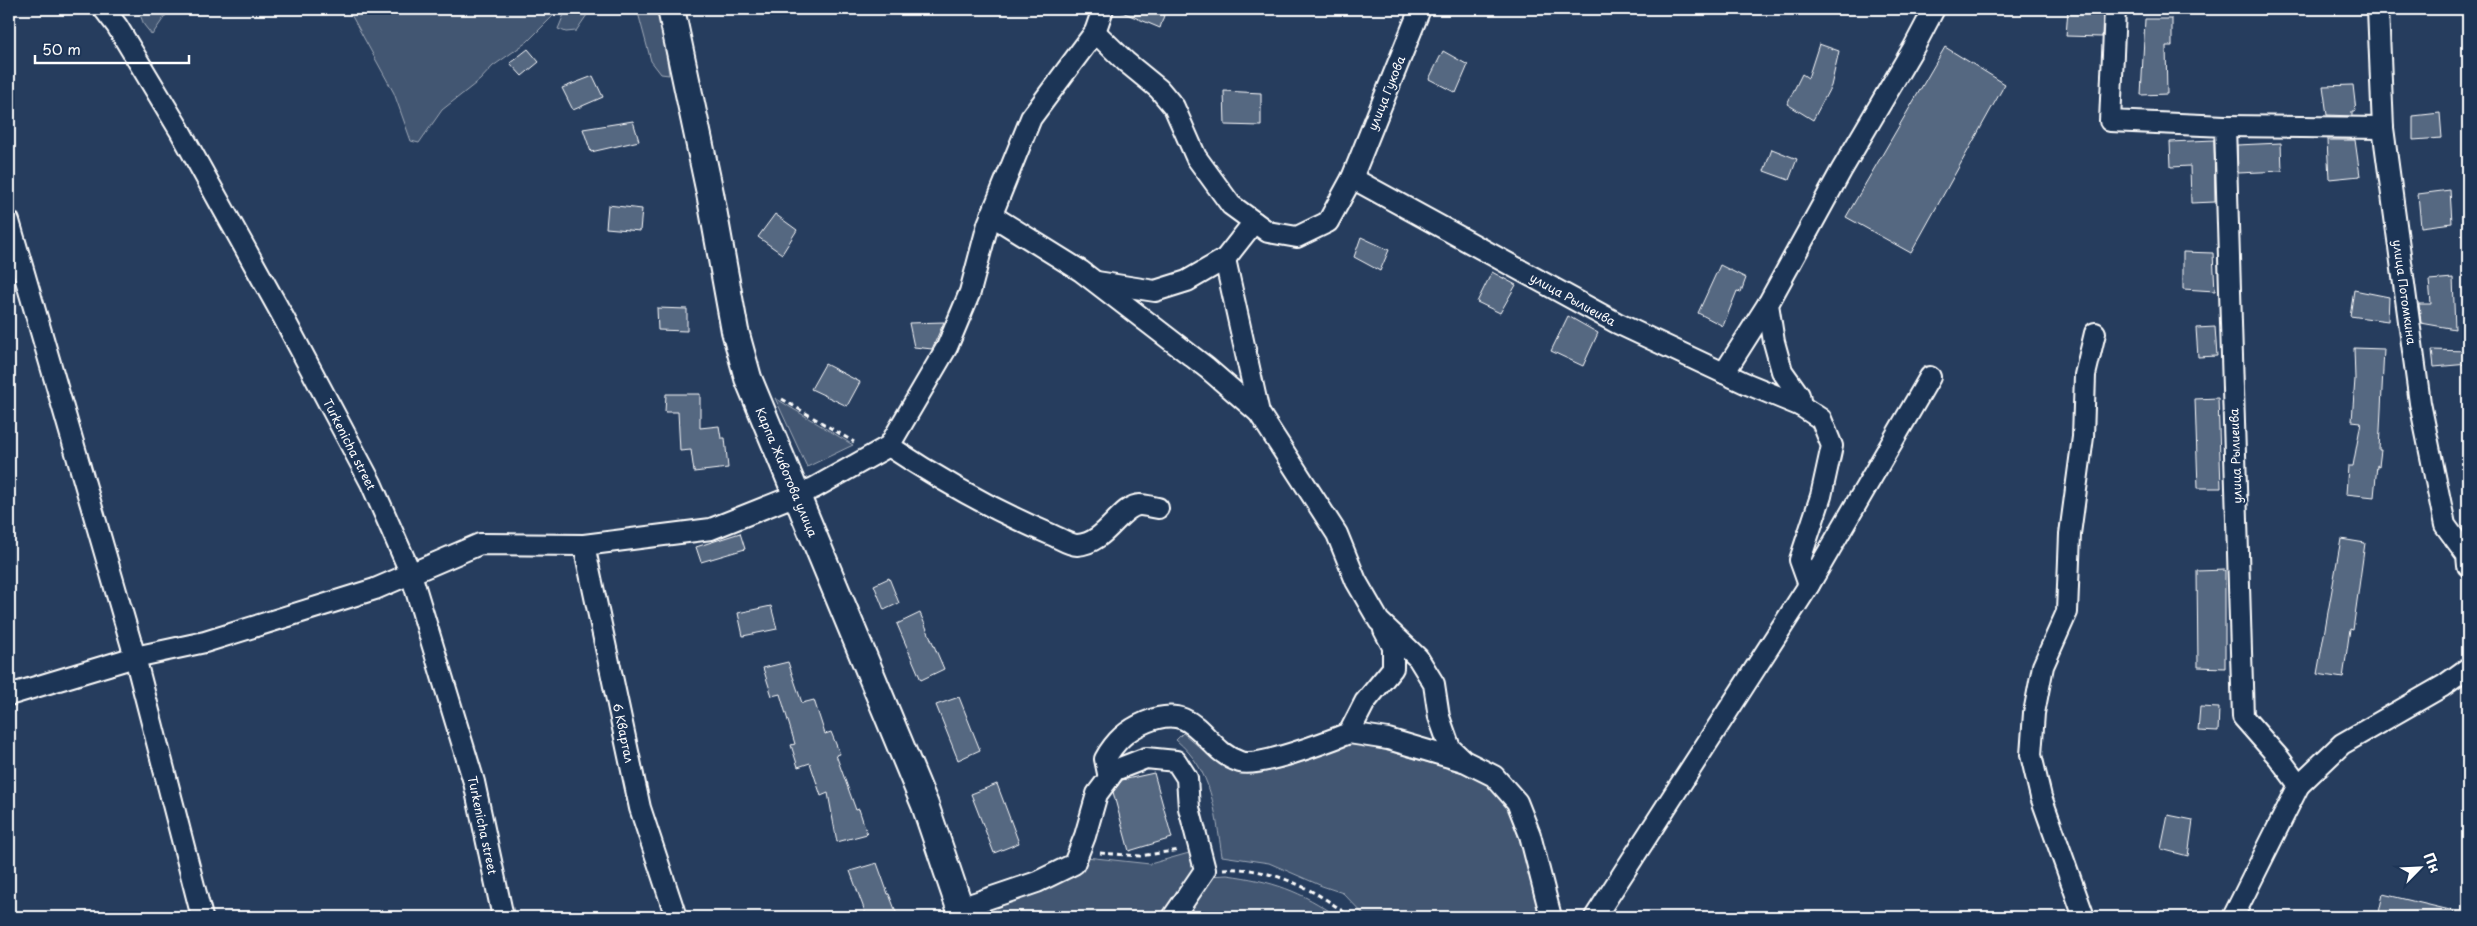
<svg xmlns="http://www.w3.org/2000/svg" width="2477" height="926" font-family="'Playpen Sans',sans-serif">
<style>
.green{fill:#425672;stroke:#a0aab8}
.building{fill:#556781;stroke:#fff}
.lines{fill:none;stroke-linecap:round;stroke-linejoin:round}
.minor-casing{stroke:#fff;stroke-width:24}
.major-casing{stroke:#fff;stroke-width:30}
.path{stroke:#fff;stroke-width:3;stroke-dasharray:5 4;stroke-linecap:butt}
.minor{stroke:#1d3557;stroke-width:20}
.major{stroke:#1d3557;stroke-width:26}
.labels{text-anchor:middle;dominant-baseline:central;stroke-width:4;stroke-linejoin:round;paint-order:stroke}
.street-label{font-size:12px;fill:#fff;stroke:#1d3557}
</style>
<rect width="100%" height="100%" fill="#263d5e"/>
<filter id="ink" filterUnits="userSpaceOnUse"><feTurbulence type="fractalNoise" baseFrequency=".02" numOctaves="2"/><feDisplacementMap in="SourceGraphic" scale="10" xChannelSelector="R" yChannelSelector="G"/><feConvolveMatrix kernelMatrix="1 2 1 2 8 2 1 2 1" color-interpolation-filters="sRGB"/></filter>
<g filter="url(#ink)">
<g class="green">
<polygon points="138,9 170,9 152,35 144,25"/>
<polygon points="348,9 591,9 576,31 566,32 558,29 565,12 555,14 527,42 493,66 480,80 442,110 419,143 411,141 394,93"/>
<polygon points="637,9 657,9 665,45 669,75 661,74 651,61"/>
<polygon points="775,398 853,445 807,467"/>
<path d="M1183 733 1213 759 1234 772 1257 774 1294 765 1351 742 1392 752 1488 780 1509 808 1524 854 1540 917H1366L1343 893 1322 886 1269 863 1222 856C1215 811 1213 771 1176 740Z"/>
<polygon points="1189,853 1198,865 1166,917 992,917 989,906 1086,857 1150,864"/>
<path d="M1227 875C1272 881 1301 891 1338 917H1181L1208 876Z"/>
</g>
<g class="building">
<polygon points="1115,9 1166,9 1160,28"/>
<polygon points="2068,9 2103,9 2102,37 2066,36"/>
<polygon points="2145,19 2172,19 2172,46 2166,46 2167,94 2141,95"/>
<polygon points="1819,44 1839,51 1831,86 1813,120 1787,104 1802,74 1808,78"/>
<polygon points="1945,47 2005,84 1911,253 1846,217"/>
<polygon points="528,49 539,62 522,76 510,63"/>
<polygon points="1443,51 1468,65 1456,93 1429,79"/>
<polygon points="593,76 603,97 573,110 562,88"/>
<polygon points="2353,85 2356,111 2352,111 2352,116 2327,115 2323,86"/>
<polygon points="1224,91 1261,93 1261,126 1225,125"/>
<polygon points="2440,113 2442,138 2413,140 2413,116"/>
<polygon points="633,121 639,141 591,152 583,129"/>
<polygon points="2214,140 2215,202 2191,203 2190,166 2171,167 2170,142"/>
<polygon points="2327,140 2355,140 2360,176 2329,179"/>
<polygon points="2281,143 2282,171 2238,173 2237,145"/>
<polygon points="1772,149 1797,159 1789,180 1764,171"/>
<polygon points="2450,190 2452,223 2421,227 2418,194"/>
<polygon points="608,205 642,209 640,231 606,228"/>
<polygon points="775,214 797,230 782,254 758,237"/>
<polygon points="1361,237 1389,250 1380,271 1354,257"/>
<polygon points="2183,252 2213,253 2215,291 2183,289"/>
<polygon points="1720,265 1746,278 1741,292 1737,291 1723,326 1698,313"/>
<polygon points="1492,272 1516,285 1500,313 1477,302"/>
<polygon points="2453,278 2455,329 2421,323 2419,304 2431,304 2429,280"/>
<polygon points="2354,290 2389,297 2388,321 2350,316"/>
<polygon points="657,308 687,309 687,331 658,330"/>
<polygon points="1568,316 1598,333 1583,366 1551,351"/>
<polygon points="944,322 932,349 914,347 909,323"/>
<polygon points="2215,327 2217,356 2198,357 2196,328"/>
<polygon points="2354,348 2384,349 2379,450 2381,450 2379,466 2377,465 2374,497 2346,494 2348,466 2353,466 2361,422 2352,421 2355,379"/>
<polygon points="2432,350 2468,351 2468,364 2434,367"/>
<polygon points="825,364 860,382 847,406 811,389"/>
<polygon points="666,394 700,394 700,428 719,426 721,438 725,438 728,468 694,472 691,450 680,451 678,412 665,412"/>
<polygon points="2218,398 2221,488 2198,488 2195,399"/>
<polygon points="740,533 745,549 701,562 696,547"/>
<polygon points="2341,539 2365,543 2353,630 2350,629 2343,678 2317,674"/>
<polygon points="2225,570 2225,668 2198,667 2197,571"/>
<polygon points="889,578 899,603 884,610 874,585"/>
<polygon points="771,606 777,629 743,636 738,613"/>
<polygon points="920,613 944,669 921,680 897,624"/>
<polygon points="788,662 802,703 814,700 825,734 831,732 840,754 836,755 856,810 859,809 867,834 837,842 828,793 821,796 810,763 798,767 791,745 795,744 780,694 772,696 763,668"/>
<polygon points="959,697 980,750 958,760 936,705"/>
<polygon points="2200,707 2219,708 2218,732 2198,731"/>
<polygon points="1154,773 1172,838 1129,851 1113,792 1122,780"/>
<polygon points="997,784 1019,843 994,853 971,794"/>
<polygon points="2168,815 2193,820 2188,856 2161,849"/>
<polygon points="877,863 888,894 889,894 898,917 867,917 850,871"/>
<polygon points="2383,894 2454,911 2453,917 2378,917"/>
</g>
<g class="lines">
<defs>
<g id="minor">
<polyline points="104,9 117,26 179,129 281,313 371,483 411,574 474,782 503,917"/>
<polyline points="2115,9 2110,121 2225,126 2243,717 2279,758 2299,785 2342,744 2443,686 2468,668"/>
<polyline points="2378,9 2383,128 2420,403 2445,525 2467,555 2468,566"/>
<polyline points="1095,32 1126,62 1159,89 1174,107 1196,157 1231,205 1268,232 1297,237 1328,222 1352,178 1420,9"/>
<polyline points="2225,126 2383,128"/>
<polyline points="1352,178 1617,323 1745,383 1801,406 1799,395 1782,371 1774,342 1768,304 1841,171 1914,47 1934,9"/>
<polyline points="991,215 1081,271 1207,368 1259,413 1337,534 1356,581 1379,621 1418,658 1434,684 1439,717 1450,748 1464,761 1494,776 1517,802 1530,835 1551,917"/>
<polyline points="9,221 135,657 202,917"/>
<polyline points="1225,259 1259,413"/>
<polyline points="1097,282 1155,291 1187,281 1225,259 1254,222"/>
<polyline points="1724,373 1768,304"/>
<polyline points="1801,406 1821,419 1832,446 1821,496 1800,560 1809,585"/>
<path d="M889 446C940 480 995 511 1052 535 1059 538 1070 545 1077 545 1106 544 1120 505 1140 505 1145 505 1152 507 1158 508"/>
<polyline points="584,545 640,808 676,917"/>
<polyline points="9,695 135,657 205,642 375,589 480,544 584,545 711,529 814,488 889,446 947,347 970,292 988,224 1031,118 1095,32 1103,9"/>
<polyline points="1349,733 1388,739 1463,761"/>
<path d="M1109 778 1105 759C1115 741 1127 730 1146 722 1199 700 1202 750 1240 762 1258 768 1329 741 1349 733L1365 702 1393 668V647L1384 630"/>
<polyline points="960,908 1037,882 1074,864 1085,836 1097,794 1115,770 1146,758 1176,761 1187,778 1189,808 1205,870 1173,917"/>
<polyline points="1595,917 1809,585 1930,377"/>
<polyline points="2084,917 2041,797 2031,755 2034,713 2043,666 2067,612 2070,534 2083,437 2085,375 2095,333"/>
<polyline points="2233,917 2299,785"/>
</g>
<polyline id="major" points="671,9 710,193 735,331 748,378 925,805 963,917"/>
</defs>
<use href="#minor" class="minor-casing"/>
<use href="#major" class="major-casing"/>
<g class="path">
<polyline points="782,399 854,442"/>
<polyline points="1100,853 1140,856 1180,850"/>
<path d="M1223 869C1268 866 1316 889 1350 917"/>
</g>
<use href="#minor" class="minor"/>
<use href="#major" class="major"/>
</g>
</g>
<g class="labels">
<g class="street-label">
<text transform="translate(1386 93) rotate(-68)">улица Гукова</text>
<text transform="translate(2405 292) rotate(82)">улица Потомкина</text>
<text transform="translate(1573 299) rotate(29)">улица Рылиеива</text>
<text transform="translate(350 444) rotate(63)">Turkenicha street</text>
<text transform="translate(2235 456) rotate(-92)">улица Рылиеива</text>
<text transform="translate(787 472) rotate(67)">Карпа Животова улица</text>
<text transform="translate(624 733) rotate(78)">6 Квартал</text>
<text transform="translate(483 825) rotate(78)">Turkenicha street</text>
</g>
</g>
<rect width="2477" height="926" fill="none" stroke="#1d3557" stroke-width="30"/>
<rect x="15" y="15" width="2447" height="896" fill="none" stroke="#fff" stroke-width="2" filter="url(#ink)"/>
<g transform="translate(2420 868) rotate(66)" stroke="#1d3557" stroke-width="4" paint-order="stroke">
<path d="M0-4L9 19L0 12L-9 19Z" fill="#ffffff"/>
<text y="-8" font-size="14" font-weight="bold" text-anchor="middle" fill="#ffffff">Пн</text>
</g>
<path d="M35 55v8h154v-8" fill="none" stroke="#ffffff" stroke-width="2.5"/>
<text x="42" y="55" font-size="15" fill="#ffffff" stroke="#1d3557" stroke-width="4" paint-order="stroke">50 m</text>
</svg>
